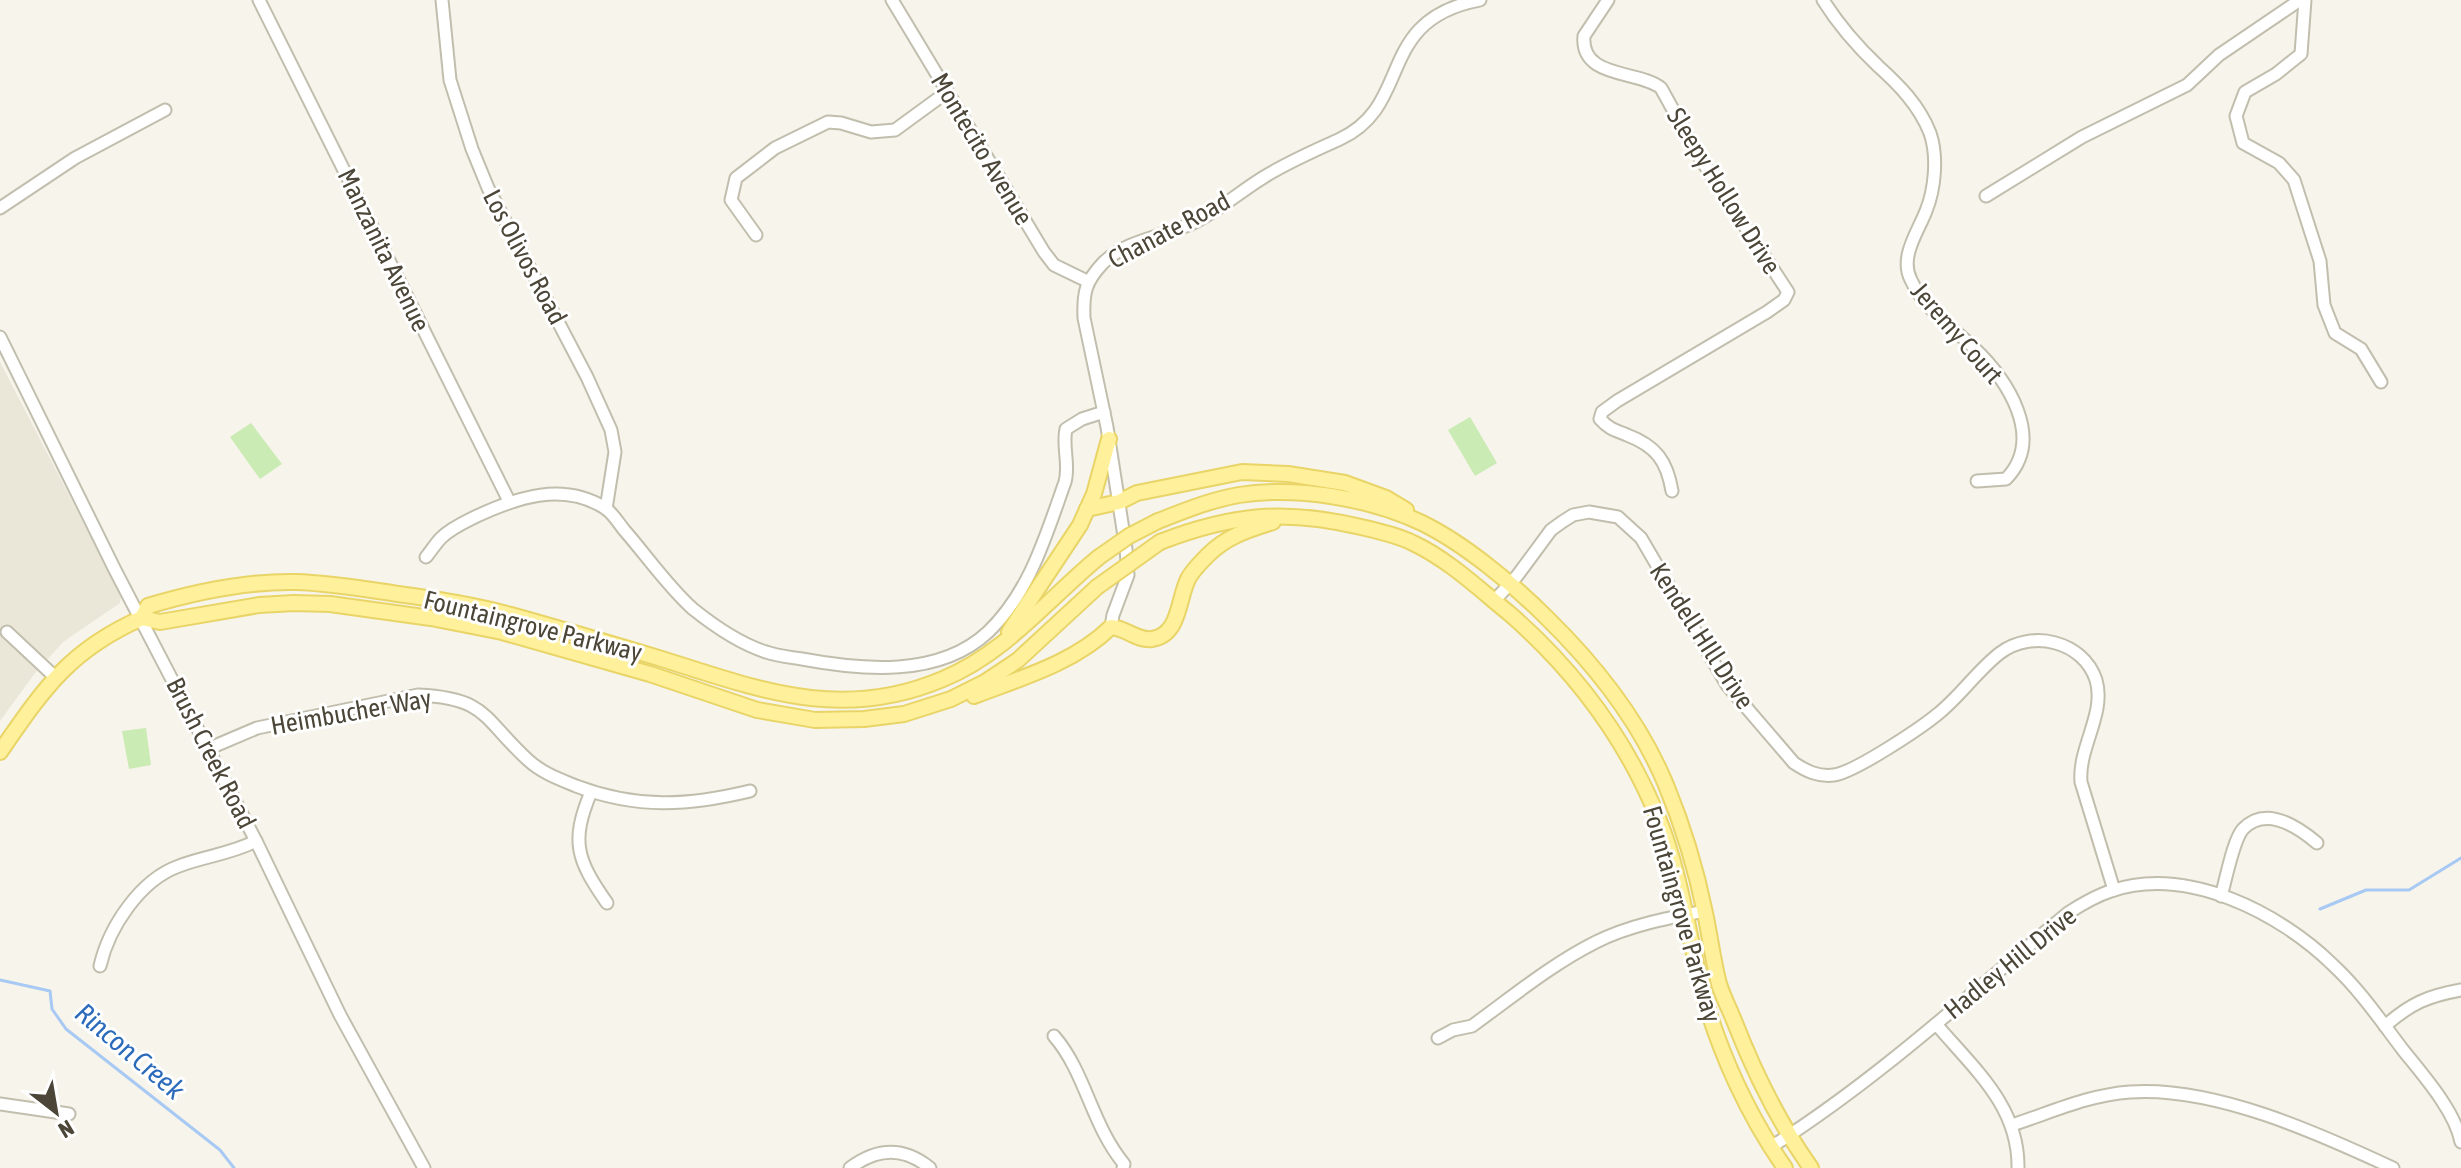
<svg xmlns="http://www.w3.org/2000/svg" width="2461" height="1168" font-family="'Asap Condensed',sans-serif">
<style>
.residential{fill:#eae7d9}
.green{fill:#caebb3}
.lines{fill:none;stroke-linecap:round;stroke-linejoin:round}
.stream{stroke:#a7c9f3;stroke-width:3}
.minor-casing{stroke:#c2bead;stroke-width:15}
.major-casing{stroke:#e9d467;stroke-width:18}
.minor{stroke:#fff;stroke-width:11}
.major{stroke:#fff19b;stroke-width:14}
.major-bridge-casing{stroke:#e9d467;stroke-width:18;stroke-linecap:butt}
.major-bridge{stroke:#fff19b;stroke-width:14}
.labels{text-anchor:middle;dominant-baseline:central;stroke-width:6;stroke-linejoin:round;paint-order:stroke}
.street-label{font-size:26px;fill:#4b4638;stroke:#fff}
.water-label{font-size:28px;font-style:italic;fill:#2c6bbc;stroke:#fff}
</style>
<rect width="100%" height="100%" fill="#f6f4eb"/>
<polygon class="residential" points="0,362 121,596 120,603 63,642 35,673 0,721"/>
<g class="green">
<polygon points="1470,417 1497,463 1475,476 1448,430"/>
<polygon points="251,423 282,464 260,479 230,437"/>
<polygon points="146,728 151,765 129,769 122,731"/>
</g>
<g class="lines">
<g class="stream">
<polyline points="2320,909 2366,890 2409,890 2461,858"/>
<polyline points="0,980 50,991 52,1009 66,1029 220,1150 234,1168"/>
</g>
<defs>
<g id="minor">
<polyline points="259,0 509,501"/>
<polyline points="442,0 450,80 472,149 488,188 587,377 611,430 615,452 606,509"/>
<polyline points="892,0 1044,252 1054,265 1087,281"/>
<path d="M1608 0 1584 36C1580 79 1639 70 1661 88L1698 155 1788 292 1784 300 1767 312 1617 401 1602 412 1600 419C1609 429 1615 430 1627 435 1656 446 1667 461 1672 491"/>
<path d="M1823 0C1838 24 1857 46 1878 66 1899 85 1919 105 1930 133 1938 156 1935 189 1926 211 1918 232 1899 257 1911 280 1924 309 1951 326 1973 347 2007 379 2046 438 2006 479L1977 481"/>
<polyline points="2305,0 2301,54 2276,74 2245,92 2236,116 2243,143 2279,163 2294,180 2320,261 2324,305 2335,333 2361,349 2381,382"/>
<polyline points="1986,196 2082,137 2187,85 2219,55 2300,0"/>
<polyline points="0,208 75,158 165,110"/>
<polyline points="756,235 731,200 736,178 775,148 828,122 841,123 871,132 895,130 947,92"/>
<polyline points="0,337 115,570 256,841 340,1015 424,1168"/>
<path d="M426 557C431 551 436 543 441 538 451 528 465 522 477 516 518 497 563 482 605 508 613 513 619 524 625 531 646 555 669 588 693 609 713 625 741 644 766 652 777 656 790 657 802 659 861 670 939 678 988 632 1030 592 1046 535 1065 482 1070 464 1062 447 1066 429L1082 419 1104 412"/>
<path d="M1494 601 1517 576 1551 530 1562 522 1573 515 1589 512 1618 517 1641 538 1727 685 1794 763C1806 771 1818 777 1834 775 1855 772 1921 728 1939 713 1961 695 1978 670 2000 653 2032 629 2083 641 2096 680 2106 714 2078 747 2081 782L2114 890"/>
<path d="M1111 627 1113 615 1128 575 1126 549 1107 427 1084 318C1083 293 1085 282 1103 263 1127 239 1168 236 1197 221 1221 209 1241 191 1264 177 1288 162 1314 151 1340 139 1414 105 1374 20 1480 0"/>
<polyline points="7,632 54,676"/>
<path d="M210 748 257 728 418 695C488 698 483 719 528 760 542 773 559 779 576 786 637 809 688 806 750 791"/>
<path d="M591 792C570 842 577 860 607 903"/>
<path d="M2221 896C2226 880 2233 840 2243 829 2266 805 2298 827 2317 843"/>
<path d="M100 966C109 927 140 880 179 866 205 856 231 854 256 841"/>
<path d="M1936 1024C1974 1069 2019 1106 2018 1168"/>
<path d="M2385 1026C2411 1003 2428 996 2461 990"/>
<path d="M1054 1036C1086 1073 1091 1124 1124 1164L1123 1168"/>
<path d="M1438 1038 1453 1030 1472 1026C1512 997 1552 964 1596 942 1630 925 1668 918 1705 911"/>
<polyline points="0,1104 69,1114"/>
<path d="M2012 1125C2052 1112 2088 1095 2130 1092 2214 1086 2318 1133 2393 1168"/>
<path d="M1771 1147C1877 1080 1971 993 2068 913 2082 904 2095 896 2111 891 2187 865 2280 913 2333 965 2360 990 2381 1021 2403 1050 2423 1075 2455 1111 2461 1142"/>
<path d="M850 1168C878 1147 904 1147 930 1168"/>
</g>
<g id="major">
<polyline points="1087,509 1119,502 1137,493 1242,472 1288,474 1345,483 1386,498 1406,510"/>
<path d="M1158 521C1184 511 1210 500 1239 495 1297 486 1369 498 1422 523 1465 544 1514 585 1547 618 1596 666 1640 722 1666 785 1683 826 1696 869 1705 913 1710 936 1713 961 1719 984 1723 997 1730 1010 1735 1023 1755 1074 1779 1123 1811 1168"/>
<path d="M1160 542C1232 514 1285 509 1361 527 1378 531 1397 535 1413 543 1449 560 1479 589 1510 614 1574 670 1626 739 1658 818 1681 874 1688 935 1703 993 1720 1054 1749 1117 1785 1168"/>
<path d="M142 618 148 606C195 592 247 581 296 582 331 583 364 589 398 594 436 599 474 605 511 615 561 629 612 644 662 659 760 690 842 722 943 679 1006 653 1048 599 1099 557"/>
<polyline points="142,618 160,622 259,605 294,603 330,604 431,618 502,632 650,674 757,710 815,720 864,719 904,714 951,699 985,682 1018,660 1097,587"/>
<polyline points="1009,632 1080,525 1094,494 1109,439"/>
<path d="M974 696C1021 678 1074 663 1111 627 1126 628 1137 641 1152 639 1180 635 1178 599 1188 579 1192 571 1201 562 1208 555 1227 536 1248 530 1273 522"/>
<path d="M0 752C43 690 69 650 142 618"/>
</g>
</defs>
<use href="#minor" class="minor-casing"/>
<use href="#major" class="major-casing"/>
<use href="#minor" class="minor"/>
<use href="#major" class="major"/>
<defs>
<g id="major-bridge">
<polyline points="1099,557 1129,536 1158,521"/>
<polyline points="1097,587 1160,542"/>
</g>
</defs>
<use href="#major-bridge" class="major-bridge-casing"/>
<use href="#major-bridge" class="major-bridge"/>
</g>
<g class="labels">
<g class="street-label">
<text transform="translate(982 149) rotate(59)">Montecito Avenue</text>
<text transform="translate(1724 191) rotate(58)">Sleepy Hollow Drive</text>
<text transform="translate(1169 230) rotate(-28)">Chanate Road</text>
<text transform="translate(384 250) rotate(64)">Manzanita Avenue</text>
<text transform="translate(525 257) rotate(62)">Los Olivos Road</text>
<text transform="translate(1957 333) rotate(49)">Jeremy Court</text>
<text transform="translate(533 626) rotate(14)">Fountaingrove Parkway</text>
<text transform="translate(1702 636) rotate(57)">Kendell HIll Drive</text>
<text transform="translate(351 712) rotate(-10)">Heimbucher Way</text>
<text transform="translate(211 753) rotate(63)">Brush Creek Road</text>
<text transform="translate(1682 914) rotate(74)">Fountaingrove Parkway</text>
<text transform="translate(2010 963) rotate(-39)">Hadley Hill Drive</text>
</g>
<g class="water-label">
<text transform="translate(130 1051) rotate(40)">Rincon Creek</text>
</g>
</g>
<g transform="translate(56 1112) rotate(149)" stroke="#ffffff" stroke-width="6" paint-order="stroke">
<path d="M0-6L14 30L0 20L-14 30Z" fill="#4b4638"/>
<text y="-12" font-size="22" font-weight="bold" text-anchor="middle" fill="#4b4638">N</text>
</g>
</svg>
